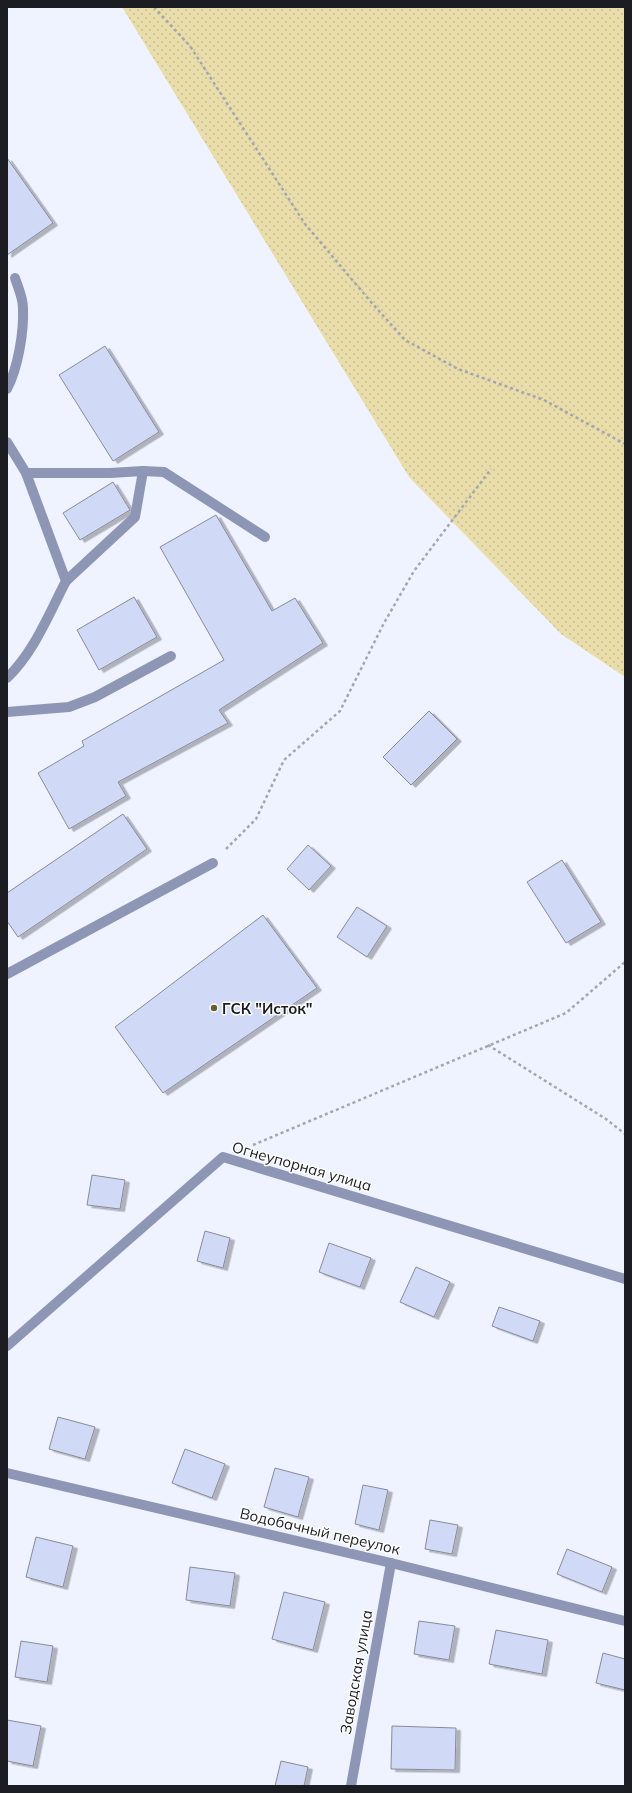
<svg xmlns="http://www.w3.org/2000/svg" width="632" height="1793" font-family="Mulish,sans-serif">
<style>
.park{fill:url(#park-dots)}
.building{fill:#d0d9f6;stroke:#878b99;filter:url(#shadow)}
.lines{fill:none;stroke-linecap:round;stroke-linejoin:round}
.path{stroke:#a3a6b0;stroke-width:2.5;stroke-dasharray:3 3;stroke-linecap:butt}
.lane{stroke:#8d96b5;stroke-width:10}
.street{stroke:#8d96b5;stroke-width:10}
.poi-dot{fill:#695e2b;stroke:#fff;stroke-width:1.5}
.labels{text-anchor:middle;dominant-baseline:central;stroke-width:3;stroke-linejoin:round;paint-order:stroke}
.poi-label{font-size:15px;font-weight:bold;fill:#1c1d23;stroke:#fff;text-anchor:start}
.street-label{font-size:15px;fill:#1c1d23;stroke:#fff}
</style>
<defs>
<pattern id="park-dots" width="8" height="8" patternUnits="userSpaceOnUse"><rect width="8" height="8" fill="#e9deaa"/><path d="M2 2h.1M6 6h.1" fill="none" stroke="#c7be92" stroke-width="1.8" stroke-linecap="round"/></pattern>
<filter id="shadow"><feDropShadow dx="4.5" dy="2.5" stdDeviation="0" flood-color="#0004"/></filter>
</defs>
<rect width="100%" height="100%" fill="#eff3ff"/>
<polygon class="park" points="122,7 625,7 625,677 561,634 409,477"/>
<g class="building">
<polygon points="7,158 53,223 7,255"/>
<polygon points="105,346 159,432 113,461 59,375"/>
<polygon points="113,482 130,510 80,540 63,513"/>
<polygon points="216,515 272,611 295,598 323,643 219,710 228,723 118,782 126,796 69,829 38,773 84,746 82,741 224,660 160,547"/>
<polygon points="134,597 157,637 99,670 77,630"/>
<polygon points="429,711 457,739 411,785 383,757"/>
<polygon points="123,814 147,849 18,937 7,921 7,893"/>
<polygon points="308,845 331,866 309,890 287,869"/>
<polygon points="562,860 601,922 566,943 527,882"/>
<polygon points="357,907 387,926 367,957 337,937"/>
<polygon points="263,915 317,988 163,1093 115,1027"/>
<polygon points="92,1175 125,1180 120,1209 87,1205"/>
<polygon points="205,1231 230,1238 223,1268 197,1261"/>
<polygon points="329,1243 371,1258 360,1287 319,1272"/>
<polygon points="416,1267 450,1282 434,1317 400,1302"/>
<polygon points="499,1307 540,1321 533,1341 492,1326"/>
<polygon points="58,1417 95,1427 85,1459 49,1449"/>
<polygon points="185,1449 225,1464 212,1498 172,1483"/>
<polygon points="275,1468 309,1477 298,1517 264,1507"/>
<polygon points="363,1485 388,1490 379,1530 355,1524"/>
<polygon points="430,1520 458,1525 452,1554 425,1549"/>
<polygon points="36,1537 73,1546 63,1587 26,1577"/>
<polygon points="567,1549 612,1567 602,1592 557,1574"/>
<polygon points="190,1567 235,1573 230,1606 186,1600"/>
<polygon points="284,1592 325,1602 313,1650 272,1639"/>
<polygon points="419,1621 455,1626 449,1660 414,1654"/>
<polygon points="496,1630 548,1640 542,1674 489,1664"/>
<polygon points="21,1641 53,1646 47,1682 15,1677"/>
<polygon points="603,1653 625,1659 625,1690 596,1683"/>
<polygon points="7,1720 41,1726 33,1766 7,1761"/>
<polygon points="392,1726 456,1728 455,1770 391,1769"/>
<polygon points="281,1761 308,1767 304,1786 275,1786"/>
</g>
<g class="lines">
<g class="path">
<polyline points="154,7 190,46 305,224 371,302 405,340 458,369 544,400 625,444"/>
<polyline points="226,849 256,819 284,760 340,711 384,623 414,571 491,469"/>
<polyline points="488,1045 606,1119 625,1134"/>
<polyline points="253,1145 566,1013 625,962"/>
</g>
<g class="lane">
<path d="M7 389C18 368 24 332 23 308 23 298 18 287 15 278"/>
<polyline points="7,442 26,473"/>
<polyline points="66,581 135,517 143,471 164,472 265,537"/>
<path d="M7 678C34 652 49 614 66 581L26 473H110L143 471"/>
<polyline points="7,712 69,707 95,697 171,656"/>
<polyline points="7,974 213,863"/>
<polyline points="7,1346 223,1157 625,1279"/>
</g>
<g class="street">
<polyline points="7,1473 391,1563 625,1621"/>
<polyline points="351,1786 391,1563"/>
</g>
</g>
<circle class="poi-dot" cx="214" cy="1008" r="4"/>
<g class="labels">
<g class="poi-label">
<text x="222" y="1008">ГСК "Исток"</text>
</g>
<g class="street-label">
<text transform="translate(302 1166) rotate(16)">Огнеупорная улица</text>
<text transform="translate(320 1531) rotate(13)">Водобачный переулок</text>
<text transform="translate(356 1672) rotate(-80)">Заводская улица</text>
</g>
</g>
<rect width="632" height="1793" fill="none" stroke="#1c1d23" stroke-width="16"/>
</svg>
